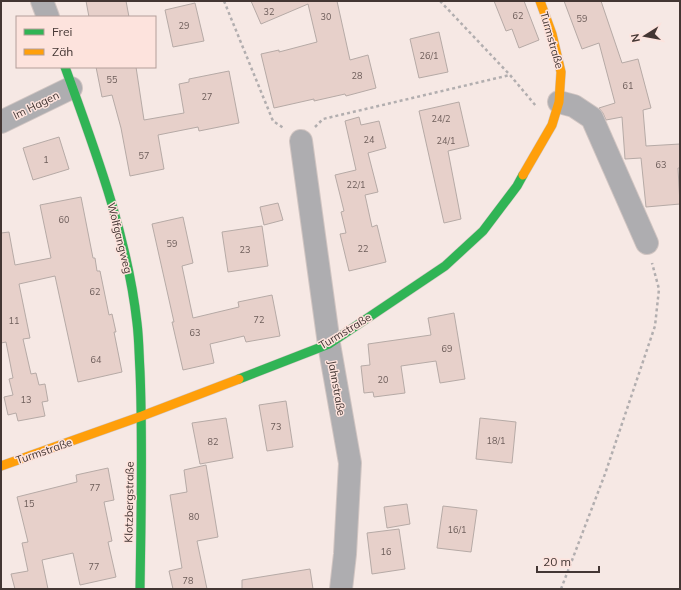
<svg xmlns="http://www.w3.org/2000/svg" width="681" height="590" font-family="Mulish,sans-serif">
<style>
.building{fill:#e7d0ca;stroke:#b6aaa6}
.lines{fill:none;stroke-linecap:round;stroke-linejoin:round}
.street-casing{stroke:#d1c5c2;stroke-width:24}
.fast-casing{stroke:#d1c5c2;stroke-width:10}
.slow-casing{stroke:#d1c5c2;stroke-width:10}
.path{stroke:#b2aeaf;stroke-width:2.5;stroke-dasharray:3 3;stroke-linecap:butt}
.street{stroke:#aeadb0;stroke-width:22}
.fast{stroke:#30b455;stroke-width:9}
.slow{stroke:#ff9f0a;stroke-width:9}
.labels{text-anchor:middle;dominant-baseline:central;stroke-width:3;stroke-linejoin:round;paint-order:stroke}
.number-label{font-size:9px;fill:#6c5c59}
.street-label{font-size:11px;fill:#433633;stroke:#fde3dd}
</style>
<rect width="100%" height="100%" fill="#f6e8e4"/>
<g class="building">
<polygon points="86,1 126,1 129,17 89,17"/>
<polygon points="251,1 337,1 350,60 368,55 376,88 346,96 345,94 314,101 314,99 274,108 261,54 279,50 279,52 317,42 308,4 261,24"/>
<polygon points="494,1 524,1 539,40 519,48 512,29 506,31"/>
<polygon points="564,1 601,1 622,63 638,59 651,108 643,110 646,146 680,144 680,168 678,168 680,204 646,207 641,158 625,159 622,117 606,120 603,113 599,108 615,103 599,43 582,49"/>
<polygon points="195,3 204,41 173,47 165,10"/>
<polygon points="439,32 448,72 419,78 410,39"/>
<polygon points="96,67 136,67 144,120 184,113 179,84 189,82 189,79 229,71 239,123 199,131 198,127 158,135 164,169 130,176 121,128 112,95 102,97"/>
<polygon points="459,102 469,146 448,151 461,219 444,223 419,111"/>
<polygon points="359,117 361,125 379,121 386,148 368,153 378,192 365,195 372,227 377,225 386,262 349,271 340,234 346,233 341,212 344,211 335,175 356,170 345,121"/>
<polygon points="59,137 69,169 33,180 23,148"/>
<polygon points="81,197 93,258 95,258 97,271 100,271 109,315 112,314 116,332 114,332 122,372 78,382 55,276 19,284 30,338 23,339 31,374 36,373 39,385 45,384 48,401 42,402 45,416 18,421 16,413 8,415 4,397 13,395 9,379 13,378 6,342 1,343 1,233 9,232 15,265 51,258 40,205"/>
<polygon points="278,203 283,220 264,225 260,207"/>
<polygon points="183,217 193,263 182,266 193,318 239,307 238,302 272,295 280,336 246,342 244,336 210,344 214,363 183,370 172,322 174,322 152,224"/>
<polygon points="262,226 268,266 228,272 222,232"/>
<polygon points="454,313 465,379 440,383 436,361 401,366 405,393 374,397 373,392 364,393 361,366 370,365 368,344 431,335 428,318"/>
<polygon points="286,401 293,447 267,451 259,405"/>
<polygon points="226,418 233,458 200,464 192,423"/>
<polygon points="480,418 516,422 512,463 476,459"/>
<polygon points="206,465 218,537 197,541 207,589 173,589 169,571 182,568 170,495 187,492 184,470"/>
<polygon points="108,468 114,500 104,502 112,541 108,542 116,577 80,585 73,553 42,560 48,589 15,589 11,574 28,571 22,543 28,542 17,497 77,482 76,475"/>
<polygon points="407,504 410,524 387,528 384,507"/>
<polygon points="443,506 477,510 471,552 437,548"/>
<polygon points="399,529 405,569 372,574 367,533"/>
<polygon points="310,569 313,589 242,589 242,580"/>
</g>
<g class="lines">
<defs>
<g id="street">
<polyline points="42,1 48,17"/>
<polyline points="559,102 574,106 592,118 647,243"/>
<polyline points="1,122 71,88"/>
<polyline points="301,141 329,344 350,463 345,554 341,589"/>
</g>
<g id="fast">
<path d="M65 67C95 150 127 234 137 323 139 339 139 355 140 371 143 444 141 516 140 589"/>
<polyline points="239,379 329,344 445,266 483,231 517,186 523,175"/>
</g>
<g id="slow">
<polyline points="523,175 552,125 559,102 561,72 552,34 540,1"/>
<polyline points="1,466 142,416 239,379"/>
</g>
</defs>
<use href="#street" class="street-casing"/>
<use href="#fast" class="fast-casing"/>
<use href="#slow" class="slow-casing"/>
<g class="path">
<polyline points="224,1 273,121 285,129"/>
<polyline points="440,1 510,75 536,106"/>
<polyline points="315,127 323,119 510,75"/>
<polyline points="561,589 605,474 655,326 659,289 652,263"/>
</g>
<use href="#street" class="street"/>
<use href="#fast" class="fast"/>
<use href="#slow" class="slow"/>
</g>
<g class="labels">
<g class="number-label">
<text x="269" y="11">32</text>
<text x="518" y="15">62</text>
<text x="326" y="16">30</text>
<text x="582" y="18">59</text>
<text x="184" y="25">29</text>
<text x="429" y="55">26/1</text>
<text x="357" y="75">28</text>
<text x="112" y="79">55</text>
<text x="628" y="85">61</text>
<text x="207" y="96">27</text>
<text x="441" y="118">24/2</text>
<text x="369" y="139">24</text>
<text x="446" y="140">24/1</text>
<text x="144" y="155">57</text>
<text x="46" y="159">1</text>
<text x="661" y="164">63</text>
<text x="356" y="184">22/1</text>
<text x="64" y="219">60</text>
<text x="172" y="243">59</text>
<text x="363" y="248">22</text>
<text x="245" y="249">23</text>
<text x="95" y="291">62</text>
<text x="259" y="319">72</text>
<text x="14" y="320">11</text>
<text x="195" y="332">63</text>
<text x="447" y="348">69</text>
<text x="96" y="359">64</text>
<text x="383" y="379">20</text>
<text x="26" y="399">13</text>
<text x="276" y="426">73</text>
<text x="496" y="440">18/1</text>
<text x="213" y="441">82</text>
<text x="95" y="487">77</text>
<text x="29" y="503">15</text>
<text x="194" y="516">80</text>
<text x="457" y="529">16/1</text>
<text x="386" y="551">16</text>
<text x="94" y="566">77</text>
<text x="188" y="580">78</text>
</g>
<g class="street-label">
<text transform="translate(552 40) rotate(74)">Turmstraße</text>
<text transform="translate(36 105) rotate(-26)">Im Hagen</text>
<text transform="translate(120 238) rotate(76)">Wolfgangweg</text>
<text transform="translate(345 331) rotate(-31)">Turmstraße</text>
<text transform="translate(337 388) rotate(80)">Jahnstraße</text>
<text transform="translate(44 451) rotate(-19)">Turmstraße</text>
<text transform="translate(129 502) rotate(-89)">Klotzbergstraße</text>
</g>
</g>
<rect width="681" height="590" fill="none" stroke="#433633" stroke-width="4"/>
<rect x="16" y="16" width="140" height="52" fill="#fde3dd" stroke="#b39e99"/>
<rect x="24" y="29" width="20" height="6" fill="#30b455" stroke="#b39e99"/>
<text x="52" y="36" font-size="12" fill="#433633">Frei</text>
<rect x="24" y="49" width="20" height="6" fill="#ff9f0a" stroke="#b39e99"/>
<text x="52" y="56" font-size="12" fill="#433633">Zäh</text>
<g transform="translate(645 36) rotate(259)" stroke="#fde3dd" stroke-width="3" paint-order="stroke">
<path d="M0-3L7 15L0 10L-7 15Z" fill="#433633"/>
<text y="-6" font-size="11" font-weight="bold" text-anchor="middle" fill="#433633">N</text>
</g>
<path d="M537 566v6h62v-6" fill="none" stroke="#433633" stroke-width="2"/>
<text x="543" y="566" font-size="12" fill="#433633" stroke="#fde3dd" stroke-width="3" paint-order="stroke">20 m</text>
</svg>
